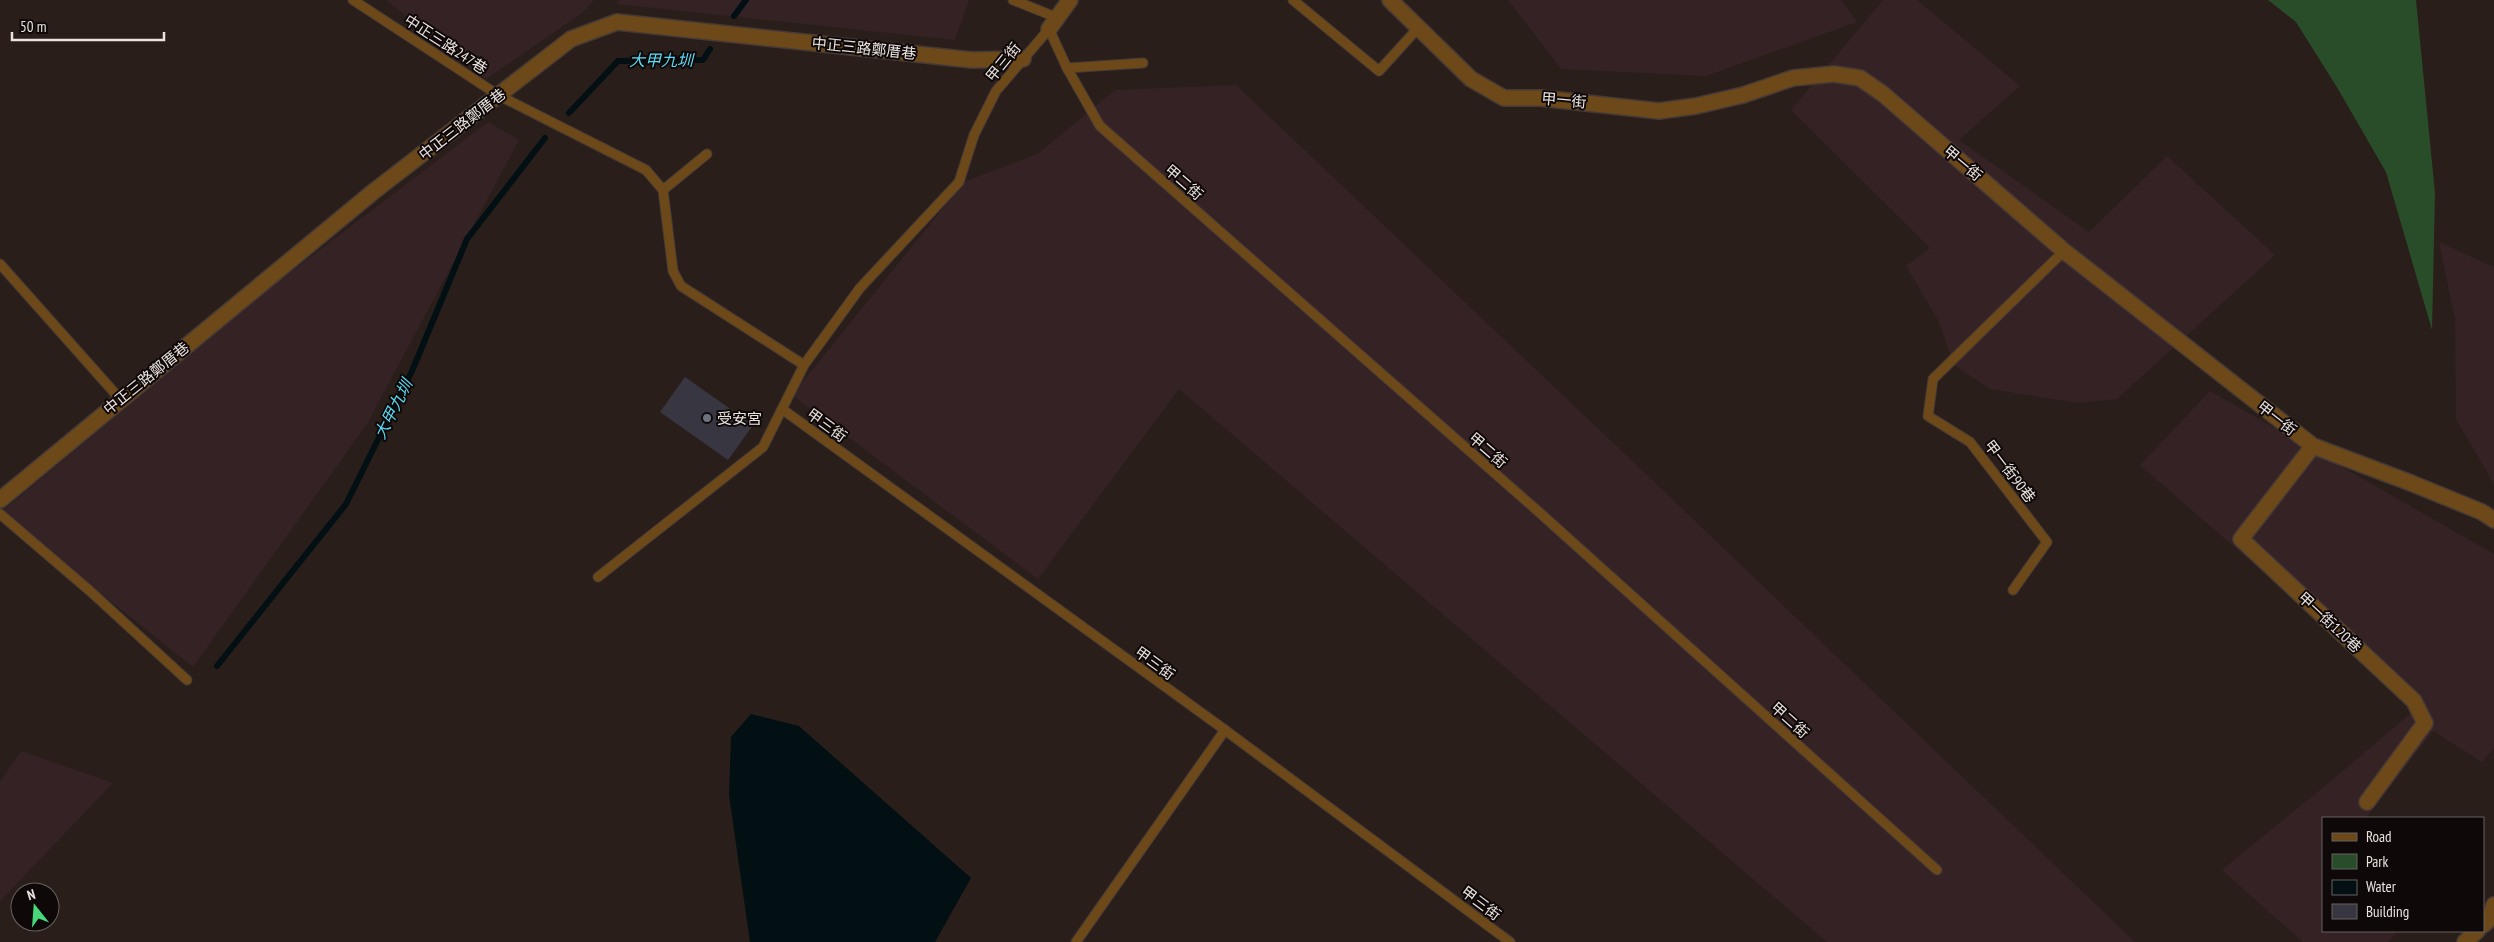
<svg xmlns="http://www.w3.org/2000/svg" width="2494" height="942" font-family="'PT Sans Narrow','Noto Sans TC',sans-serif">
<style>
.industrial{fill:#352225}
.green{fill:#294d29}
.water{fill:#020f13}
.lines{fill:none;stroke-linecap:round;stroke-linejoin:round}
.stream{stroke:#020f13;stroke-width:6}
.building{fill:#383641}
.service-casing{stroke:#453a36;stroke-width:11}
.minor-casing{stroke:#453a36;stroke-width:18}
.service{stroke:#6d4919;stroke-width:9}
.minor{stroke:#6d4919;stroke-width:15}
.worship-dot{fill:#6b7280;stroke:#0e0908;stroke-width:2}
.labels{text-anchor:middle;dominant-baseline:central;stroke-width:4;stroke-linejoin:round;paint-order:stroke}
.street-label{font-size:15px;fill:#ebe3e0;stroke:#0e0908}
.poi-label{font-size:15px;fill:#ebe3e0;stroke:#0e0908;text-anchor:start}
.water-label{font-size:16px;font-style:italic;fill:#5adaf4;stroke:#0e0908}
</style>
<rect width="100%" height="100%" fill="#2a1e1a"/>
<g class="industrial">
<polygon points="386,0 594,0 582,13 486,79"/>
<polygon points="620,0 969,0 955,40 616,4"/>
<polygon points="1508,0 1841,0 1857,22 1706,76 1561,69"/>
<polygon points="1883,0 1917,0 2020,86 1959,140 2089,232 2167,156 2275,255 2117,399 2078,403 1990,389 1954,365 1938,320 1906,266 1930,248 1791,110"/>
<polygon points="1236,85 1626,455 2135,942 1827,942 1179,389 1038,579 792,395 964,182 1039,153 1115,90"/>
<polygon points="488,122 519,140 367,424 193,667 0,513 271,287"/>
<polygon points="2439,242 2494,267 2494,484 2456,419 2455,319"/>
<polygon points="2210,391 2494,554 2494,748 2482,762 2433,731 2366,818 2323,818 2323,931 2398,931 2388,942 2303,942 2222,870 2331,781 2418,707 2140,465"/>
<polygon points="21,751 113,783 0,901 0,782"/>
</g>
<polygon class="green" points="2268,0 2416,0 2435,193 2432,330 2386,172 2338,89 2296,22"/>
<polygon class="water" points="751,714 799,726 971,878 935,942 750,942 729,795 731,737"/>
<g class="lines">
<g class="stream">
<polyline points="734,16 746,0"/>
<polyline points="569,113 618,61 703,60 710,49"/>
<polyline points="217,666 346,504 412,371 467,239 545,138"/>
</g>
</g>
<polygon class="building" points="685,377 753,425 728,460 660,412"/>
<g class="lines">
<defs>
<g id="service">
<polyline points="353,0 498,95 646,170 663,190 673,271 681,286 804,365"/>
<polyline points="1013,0 1058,18"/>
<polyline points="1293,0 1379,71 1419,27"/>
<polyline points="1067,68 1143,63"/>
<polyline points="663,190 707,154"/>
<polyline points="0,264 120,399"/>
<polyline points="782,409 1225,730 1510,942"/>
<polyline points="0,514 90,591 187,680"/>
<polyline points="598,577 763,447 804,365 860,288 959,182 974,135 996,91 1049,29 1067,68 1100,126 1540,513 1937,870"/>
<polyline points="2013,590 2047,542 1970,442 1928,416 1933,379 2064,251"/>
<polyline points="1076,942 1225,730"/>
</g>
<g id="minor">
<polyline points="1390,0 1471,79 1504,98 1540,98 1659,111 1696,106 1743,95 1793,78 1834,74 1860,78 1883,94 2064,251 2313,446 2411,483 2482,512 2494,520"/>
<polyline points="1049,29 1070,0"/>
<polyline points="2313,446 2241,539 2414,701 2425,723 2367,802"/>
<polyline points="0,500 373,192 571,39 617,22 972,60 1023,59"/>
<polyline points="2483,925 2489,920 2494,905"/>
<polyline points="2465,942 2477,931"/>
</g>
</defs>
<use href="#service" class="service-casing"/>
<use href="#minor" class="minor-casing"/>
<use href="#service" class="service"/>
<use href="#minor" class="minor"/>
</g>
<circle class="worship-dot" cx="707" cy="418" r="5"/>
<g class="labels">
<g class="street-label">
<text transform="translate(446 44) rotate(33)">中正三路247巷</text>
<text transform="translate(864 48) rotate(6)">中正三路鄭厝巷</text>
<text transform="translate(1003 62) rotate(-51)">甲三街</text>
<text transform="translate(1564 100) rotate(5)">甲一街</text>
<text transform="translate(462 124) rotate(-38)">中正三路鄭厝巷</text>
<text transform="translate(1963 163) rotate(40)">甲一街</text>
<text transform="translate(1184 182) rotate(41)">甲二街</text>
<text transform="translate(146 378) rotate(-39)">中正三路鄭厝巷</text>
<text transform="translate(2277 418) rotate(38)">甲一街</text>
<text transform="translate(827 425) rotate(36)">甲三街</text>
<text transform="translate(1488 450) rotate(41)">甲二街</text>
<text transform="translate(2010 471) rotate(53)">甲一街90巷</text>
<text transform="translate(2330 622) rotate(43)">甲一街120巷</text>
<text transform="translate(1155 663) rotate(36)">甲三街</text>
<text transform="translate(1790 720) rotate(42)">甲二街</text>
<text transform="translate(1481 903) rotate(37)">甲三街</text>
</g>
<g class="poi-label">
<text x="717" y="418">受安宮</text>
</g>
<g class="water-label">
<text x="661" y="60">大甲九圳</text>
<text transform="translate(393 409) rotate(-63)">大甲九圳</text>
</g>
</g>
<rect x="2322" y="817" width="162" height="115" fill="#0e0908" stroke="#66605e"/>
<rect x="2332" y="833" width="25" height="8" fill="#6d4919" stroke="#66605e"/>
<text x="2366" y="842" font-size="15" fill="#ebe3e0">Road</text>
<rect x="2332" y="854" width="25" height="15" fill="#294d29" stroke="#66605e"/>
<text x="2366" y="867" font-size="15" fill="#ebe3e0">Park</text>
<rect x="2332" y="880" width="25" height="15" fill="#020f13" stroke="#66605e"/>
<text x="2366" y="892" font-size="15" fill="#ebe3e0">Water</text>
<rect x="2332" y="904" width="25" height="15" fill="#383641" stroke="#66605e"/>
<text x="2366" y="917" font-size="15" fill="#ebe3e0">Building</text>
<g transform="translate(35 907) rotate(343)"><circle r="24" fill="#0e0908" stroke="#66605e"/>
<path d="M0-4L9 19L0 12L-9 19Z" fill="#48d779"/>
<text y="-8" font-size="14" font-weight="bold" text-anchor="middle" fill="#ebe3e0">N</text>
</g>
<path d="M12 32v8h152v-8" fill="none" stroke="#ebe3e0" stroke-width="2.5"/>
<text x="20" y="32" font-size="15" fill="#ebe3e0" stroke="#0e0908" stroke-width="4" paint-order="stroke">50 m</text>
</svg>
